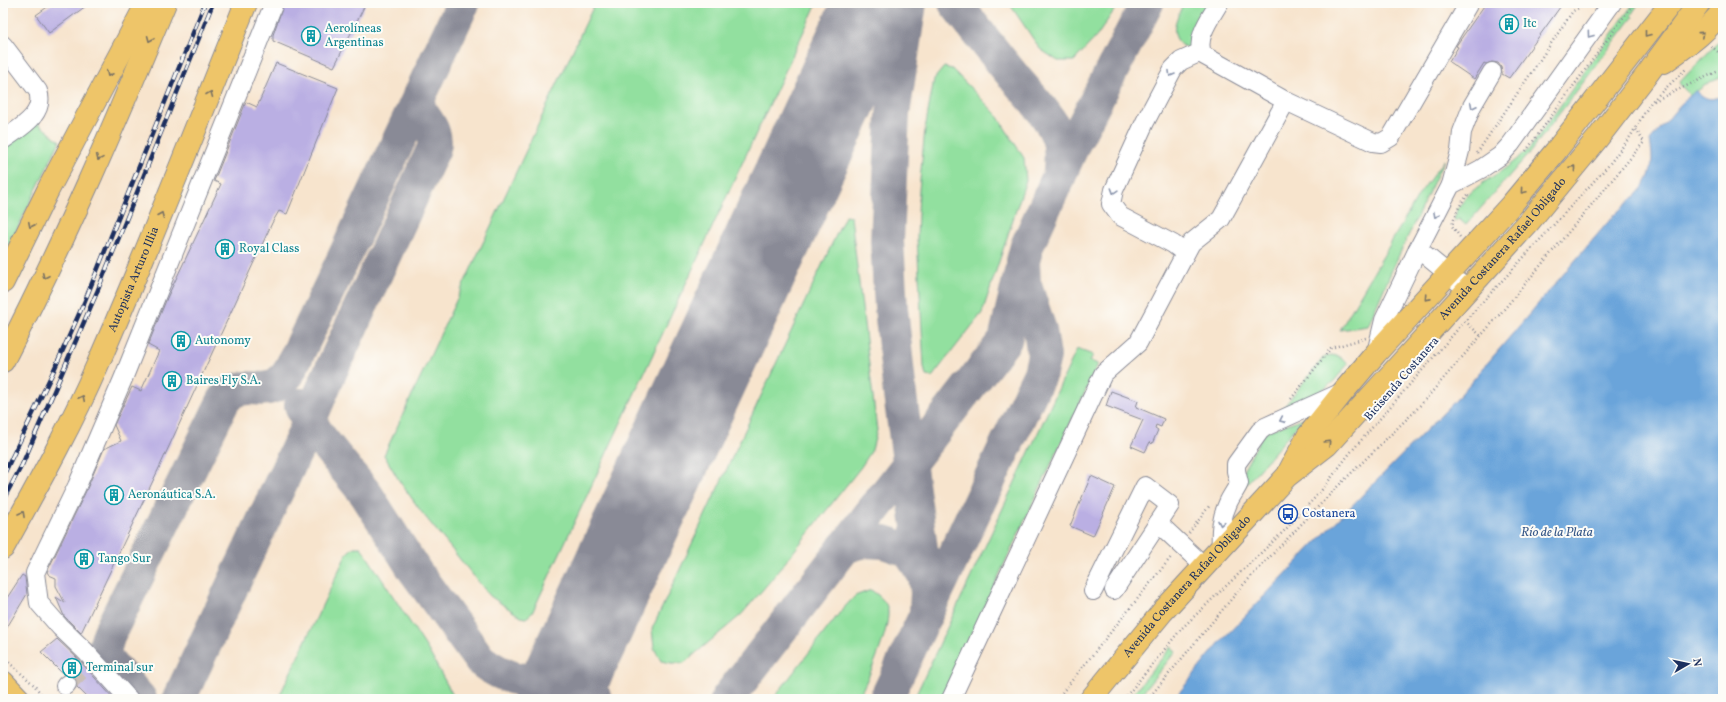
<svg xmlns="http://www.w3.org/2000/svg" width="1726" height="702" font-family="Vollkorn,serif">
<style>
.green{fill:#92e09f;stroke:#56887e}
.water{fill:#6ba4da;stroke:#436a9c}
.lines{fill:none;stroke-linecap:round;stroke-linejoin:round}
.taxiway{stroke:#898a96;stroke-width:34}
.runway{stroke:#898a96;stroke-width:86}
.building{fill:#baafe3}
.minor-tunnel{stroke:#cbc0b7;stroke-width:18;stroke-dasharray:18 9;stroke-linecap:butt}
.minor-casing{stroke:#898a96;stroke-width:20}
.major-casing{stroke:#898a96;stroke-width:24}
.highway-casing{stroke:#898a96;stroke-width:24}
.path{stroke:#898a96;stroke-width:2.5;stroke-dasharray:1 3;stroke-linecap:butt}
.minor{stroke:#fff;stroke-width:18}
.major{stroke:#eec569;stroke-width:22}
.highway{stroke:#eec569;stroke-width:22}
.rail-casing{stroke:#1b2f5e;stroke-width:4.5}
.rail{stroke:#fdfcf7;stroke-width:3;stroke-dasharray:9;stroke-linecap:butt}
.oneway{stroke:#7a7263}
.oneway2{stroke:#8d97ae}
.labels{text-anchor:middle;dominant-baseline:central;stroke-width:4;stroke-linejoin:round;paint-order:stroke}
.culture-label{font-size:12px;fill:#0d838f;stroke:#fdfcf7;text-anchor:start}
.street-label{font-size:12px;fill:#1b2f5e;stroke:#fdfcf7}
.transit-label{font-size:12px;fill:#164399;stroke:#fdfcf7;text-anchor:start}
.water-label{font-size:13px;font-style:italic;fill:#375889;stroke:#fdfcf7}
</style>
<rect width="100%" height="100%" fill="#fdfcf7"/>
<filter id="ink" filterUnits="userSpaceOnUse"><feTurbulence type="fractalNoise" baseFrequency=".025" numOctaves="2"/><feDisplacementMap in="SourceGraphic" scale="8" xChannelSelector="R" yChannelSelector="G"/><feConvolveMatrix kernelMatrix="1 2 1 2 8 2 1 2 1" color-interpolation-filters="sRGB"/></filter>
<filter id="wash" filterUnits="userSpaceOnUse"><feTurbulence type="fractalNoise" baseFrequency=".012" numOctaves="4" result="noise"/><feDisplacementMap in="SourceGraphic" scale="16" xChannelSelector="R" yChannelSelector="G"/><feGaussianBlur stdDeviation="0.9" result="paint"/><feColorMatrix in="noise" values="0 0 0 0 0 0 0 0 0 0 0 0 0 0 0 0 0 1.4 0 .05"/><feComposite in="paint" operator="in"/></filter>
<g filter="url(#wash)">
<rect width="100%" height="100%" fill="#f7e4cd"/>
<g class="green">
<polygon points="595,3 817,3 532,613 526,618 521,617 490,596 423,514 400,482 384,455"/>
<polygon points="1009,3 1119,3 1097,36 1074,61 1058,61 1040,49"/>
<path d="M1184 3H1213L1190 50C1167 39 1174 22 1184 3Z"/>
<path d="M1634 3H1639L1631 15 1633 17 1531 151 1466 225 1459 219 1456 221 1454 219C1462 192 1486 182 1507 167 1515 161 1522 155 1529 149Z"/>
<polygon points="1723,37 1723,76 1713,80 1690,96 1679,83"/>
<polygon points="944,67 952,69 996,114 1024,158 1026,180 982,313 932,377 926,376 924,367 917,238 919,190 925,129 934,79"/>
<polygon points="36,122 60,141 3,258 3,147"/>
<polygon points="1444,160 1392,270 1368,326 1340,330 1420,193"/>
<polygon points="845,216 851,217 877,430 872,450 861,467 771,580 741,615 684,663 671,663 661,661 654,648 652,629"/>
<polygon points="1077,349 1093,355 1090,361 1098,364 941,699 914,699"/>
<polygon points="1331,355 1338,356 1348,364 1334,381 1312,398 1278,414 1323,358"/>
<polygon points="1304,418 1242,489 1244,469 1264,432"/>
<polygon points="354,547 361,547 428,650 455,699 278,699 347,553"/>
<path d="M871 590C878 595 887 601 888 611 889 634 868 678 858 699H773L841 611 855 596Z"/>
<polygon points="1171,647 1176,651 1137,699 1129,699"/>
</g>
<path class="water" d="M1696 90C1705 100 1712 101 1723 95V699H1174L1220 642 1323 535 1455 401 1614 215C1641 191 1658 180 1650 141L1680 105Z"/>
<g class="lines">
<g class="taxiway">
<polyline points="910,3 893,114 887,241 891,308 900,395 927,592 926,610"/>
<path d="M955 3C973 26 991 49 1010 72 1026 92 1053 117 1059 141 1062 152 1060 164 1060 175"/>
<path d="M301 405 306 417 322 440 366 494 415 571 480 660C502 677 532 689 558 673 564 669 570 663 575 658"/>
<polyline points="844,547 865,541 884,542 908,550 925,576"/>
<path d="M593 619C583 652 581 667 595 699"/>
<path d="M140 699 107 660 104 651 109 634 224 400C227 397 230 393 234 391 257 381 264 401 288 374L339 268 463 3"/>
<path d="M179 699 304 434 327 379 434 148C439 131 423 118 416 104"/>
<polyline points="727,699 1005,340 1021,272"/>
<polyline points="886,699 1040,373 1044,356 1040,330 1024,283 1023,261 1027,246 1074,143 1147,3"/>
</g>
<polyline class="runway" points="556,699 877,3"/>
</g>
<g id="blocks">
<g class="building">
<polygon points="53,3 90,3 49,33 36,15"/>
<polygon points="284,3 366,3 334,67 273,41 273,35"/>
<polygon points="1486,3 1563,3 1509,78 1502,74 1501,67 1498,63 1492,62 1486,64 1484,63 1474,79 1449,62 1458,47 1456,46 1458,43"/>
<polygon points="276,63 338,88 287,214 279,211 272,223 159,468 81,633 64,616 56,597 65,603 56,586 56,578 49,575 47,572 86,491 104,449 121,441 114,425 132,387 141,391 159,351 148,345 167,298 221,184 214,181 246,102 257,107"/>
<polygon points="1111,391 1138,401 1136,407 1164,419 1161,427 1156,425 1155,428 1158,430 1152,444 1150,442 1145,452 1131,446 1143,420 1106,406"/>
<polygon points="1091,476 1115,487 1093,536 1070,526"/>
<polygon points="22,575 25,577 27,594 3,634 3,604"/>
<polygon points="57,639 77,658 114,699 89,699 77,687 77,682 74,676 69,674 63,674 41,652"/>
</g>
</g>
</g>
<g filter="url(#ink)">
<use href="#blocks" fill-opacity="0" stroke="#898a96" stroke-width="1"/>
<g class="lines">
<polyline class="minor-tunnel" points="67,684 91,661"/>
<defs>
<g id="minor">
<path d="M1219 3C1211 17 1194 39 1203 55L1286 101 1373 142 1381 143 1391 137 1469 3"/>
<path d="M3 45 38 91C46 115 19 128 3 140"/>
<polyline points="1451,185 1460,151 1462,132 1472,106 1492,72"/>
<polyline points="1418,249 1468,290"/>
<polyline points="1185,253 1173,244 1120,216 1111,204 1114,190 1145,122 1173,69 1181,61 1201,52"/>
<polyline points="1376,353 1384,320 1418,249 1451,185 1481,169 1500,156 1511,144 1612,3"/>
<polyline points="1158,523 1204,566"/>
<path d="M1221 548C1220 531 1221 518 1228 503 1231 496 1236 490 1239 483L1236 471V464L1260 431 1265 427 1342 392"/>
<polyline points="1093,591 1145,486 1170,505 1114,590"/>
<polyline points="65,686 67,684"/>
<polyline points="129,699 85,651 60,627 39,603 35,573 77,486 123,379 274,3"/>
<polyline points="951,699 1103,374 1138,343 1191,243 1221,219 1286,101"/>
</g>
<g id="major">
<path d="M1664 62C1686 46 1707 32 1723 10"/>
<polyline points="1290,470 1308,436 1343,392 1376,353 1511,205 1555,152 1671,3"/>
<polyline points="3,682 19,699"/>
<path id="s1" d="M1091 699 1163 611 1221 548 1287 476 1327 445 1528 223 1597 139 1648 73 1699 3"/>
</g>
<g id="highway">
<polyline points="3,282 48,190 147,3"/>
<path d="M3 361C63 245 115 124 165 3"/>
<path id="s2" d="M3 548C36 488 70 428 97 366 150 246 197 124 246 3"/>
</g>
</defs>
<use href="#minor" class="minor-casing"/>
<use href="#major" class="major-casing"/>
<use href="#highway" class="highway-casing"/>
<g class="path">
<polyline points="1711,46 1723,56"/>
<polyline points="1654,101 1723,69"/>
<polyline points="1526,151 1634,3"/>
<polyline points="1477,153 1573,11 1581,7 1583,3"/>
<path d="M1460 237 1452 226C1455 214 1460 203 1469 194"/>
<polyline points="1465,321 1481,336"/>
<polyline points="1291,399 1331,348 1366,338"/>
<polyline points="1189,533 1210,505"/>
<polyline points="3,657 34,685 45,699"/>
<polyline points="1057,699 1172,556"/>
<polyline points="1124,699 1182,628 1285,530 1321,491 1350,453 1465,321 1608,166 1630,137 1651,102 1687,68"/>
<polyline points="1148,699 1244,584 1338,486 1416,410 1500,314 1644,142 1635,128"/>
</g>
<use href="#minor" class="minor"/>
<use href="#major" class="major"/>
<use href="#highway" class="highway"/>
<defs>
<g id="rail">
<polyline points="3,476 53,372 84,303 205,3"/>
<polyline points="3,500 22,465 97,292 213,3"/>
</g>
</defs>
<use href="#rail" class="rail-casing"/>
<use href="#rail" class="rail"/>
</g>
<defs><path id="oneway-chevron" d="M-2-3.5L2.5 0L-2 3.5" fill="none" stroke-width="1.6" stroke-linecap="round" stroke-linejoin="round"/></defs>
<g class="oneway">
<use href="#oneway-chevron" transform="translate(1647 34) rotate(128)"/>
<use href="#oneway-chevron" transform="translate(1702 34) rotate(-41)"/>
<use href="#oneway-chevron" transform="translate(150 39) rotate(113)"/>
<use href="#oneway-chevron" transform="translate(109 74) rotate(117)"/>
<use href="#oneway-chevron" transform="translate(210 94) rotate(-68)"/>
<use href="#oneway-chevron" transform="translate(99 158) rotate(114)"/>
<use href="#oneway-chevron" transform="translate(1573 168) rotate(-51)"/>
<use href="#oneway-chevron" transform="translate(1523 191) rotate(130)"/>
<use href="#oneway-chevron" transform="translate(161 215) rotate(-67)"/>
<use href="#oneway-chevron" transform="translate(31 225) rotate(116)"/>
<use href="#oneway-chevron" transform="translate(45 276) rotate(115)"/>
<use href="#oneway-chevron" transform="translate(1427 298) rotate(132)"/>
<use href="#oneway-chevron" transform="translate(82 398) rotate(-64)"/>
<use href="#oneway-chevron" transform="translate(1328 443) rotate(-45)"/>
<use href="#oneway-chevron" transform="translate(22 514) rotate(-61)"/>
</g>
<g class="oneway2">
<use href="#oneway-chevron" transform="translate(1590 35) rotate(126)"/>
<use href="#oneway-chevron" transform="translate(1171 74) rotate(120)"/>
<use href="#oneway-chevron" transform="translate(1473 106) rotate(117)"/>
<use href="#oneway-chevron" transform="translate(1114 191) rotate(107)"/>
<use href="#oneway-chevron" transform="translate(1436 215) rotate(118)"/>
<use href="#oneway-chevron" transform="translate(1282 420) rotate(156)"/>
<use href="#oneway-chevron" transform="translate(1221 523) rotate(101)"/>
</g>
</g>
<defs>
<symbol id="building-ring" viewBox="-11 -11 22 22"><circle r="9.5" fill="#fdfcf7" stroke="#0f9aa8" stroke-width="1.5"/><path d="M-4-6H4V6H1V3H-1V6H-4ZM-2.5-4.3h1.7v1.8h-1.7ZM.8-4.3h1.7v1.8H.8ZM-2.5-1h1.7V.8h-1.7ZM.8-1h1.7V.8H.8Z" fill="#0f9aa8"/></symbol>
<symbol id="bus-ring" viewBox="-11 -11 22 22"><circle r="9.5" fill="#fdfcf7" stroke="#1a4fb4" stroke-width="1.5"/><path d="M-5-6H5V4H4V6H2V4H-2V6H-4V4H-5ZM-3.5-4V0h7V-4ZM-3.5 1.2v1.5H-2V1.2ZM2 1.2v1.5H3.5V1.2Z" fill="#1a4fb4"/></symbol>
</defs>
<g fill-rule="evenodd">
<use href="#building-ring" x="1498" y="13" width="22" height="22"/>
<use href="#building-ring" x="300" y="25" width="22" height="22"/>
<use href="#building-ring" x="214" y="238" width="22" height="22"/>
<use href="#building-ring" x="170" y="330" width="22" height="22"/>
<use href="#building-ring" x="161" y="370" width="22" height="22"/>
<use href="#building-ring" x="103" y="484" width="22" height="22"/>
<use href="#bus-ring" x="1277" y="503" width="22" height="22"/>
<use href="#building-ring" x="73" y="548" width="22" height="22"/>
<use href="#building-ring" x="61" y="657" width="22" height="22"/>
</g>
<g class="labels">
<g class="culture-label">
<text x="1523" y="24">Itc</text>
<text x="325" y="29">Aerolíneas<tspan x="325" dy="14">Argentinas</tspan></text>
<text x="239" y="249">Royal Class</text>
<text x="195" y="341">Autonomy</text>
<text x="186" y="381">Baires Fly S.A.</text>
<text x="128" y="495">Aeronáutica S.A.</text>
<text x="98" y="559">Tango Sur</text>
<text x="86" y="668">Terminal sur</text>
</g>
<g class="street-label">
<text stroke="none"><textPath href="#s1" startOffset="611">Avenida Costanera Rafael Obligado</textPath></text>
<text stroke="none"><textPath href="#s2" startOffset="299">Autopista Arturo Illia</textPath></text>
<text transform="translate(1402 379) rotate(-49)">Bicisenda Costanera</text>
<text stroke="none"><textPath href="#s1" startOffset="148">Avenida Costanera Rafael Obligado</textPath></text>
</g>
<g class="transit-label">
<text x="1302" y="514">Costanera</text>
</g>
<g class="water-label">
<text x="1557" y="533">Río de la Plata</text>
</g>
</g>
<rect width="1726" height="702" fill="none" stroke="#fdfcf7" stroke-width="16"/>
<g transform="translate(1688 664) rotate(81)" stroke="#fdfcf7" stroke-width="3" paint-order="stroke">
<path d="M0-3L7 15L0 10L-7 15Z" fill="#1b2f5e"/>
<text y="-6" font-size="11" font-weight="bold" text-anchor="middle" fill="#1b2f5e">N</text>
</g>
</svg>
